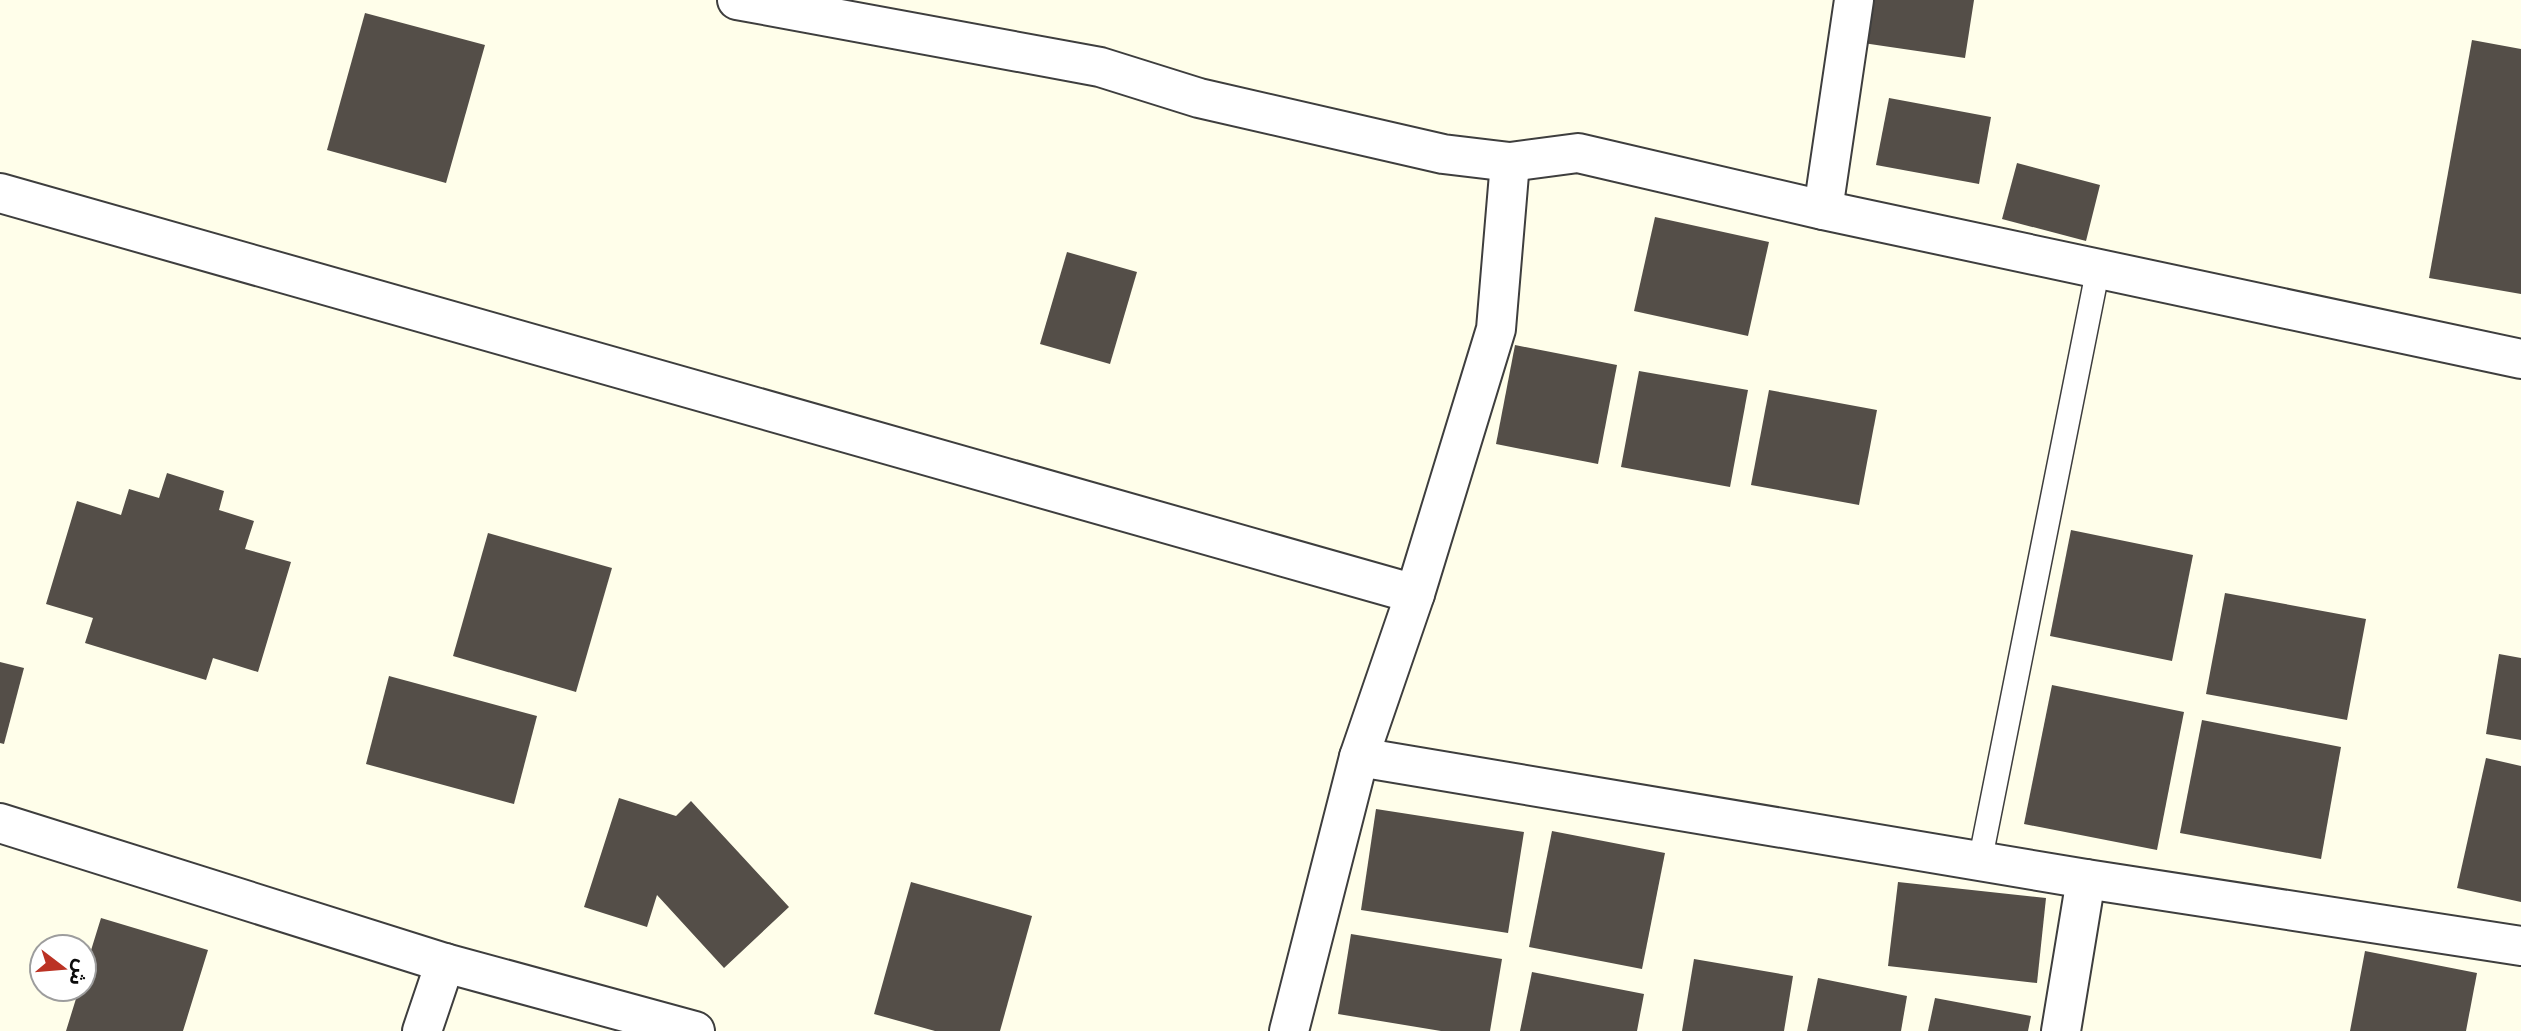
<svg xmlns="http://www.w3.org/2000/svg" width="2521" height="1031" font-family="'Libre Baskerville','Noto Sans Arabic',serif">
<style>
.building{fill:#544e48}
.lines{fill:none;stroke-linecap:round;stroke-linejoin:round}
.service-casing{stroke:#3e3e3e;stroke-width:26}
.minor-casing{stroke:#3e3e3e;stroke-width:42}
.service{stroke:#fff;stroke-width:23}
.minor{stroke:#fff;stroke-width:38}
</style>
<rect width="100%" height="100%" fill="#fffeea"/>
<g class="building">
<polygon points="1870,0 1974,0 1965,58 1863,43"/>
<polygon points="365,13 485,45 446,183 327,150"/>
<polygon points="2472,40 2521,49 2521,294 2429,278"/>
<polygon points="1889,98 1991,117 1979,184 1876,165"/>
<polygon points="2017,163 2100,185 2086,241 2002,219"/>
<polygon points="1655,217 1769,242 1748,336 1634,311"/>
<polygon points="1067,252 1137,272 1110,364 1040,344"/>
<polygon points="1515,345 1617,365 1598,464 1496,444"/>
<polygon points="1639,371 1748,390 1730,487 1621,467"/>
<polygon points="1769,390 1877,410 1859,505 1751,485"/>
<polygon points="167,473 224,491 219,510 254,521 245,549 291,562 258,672 213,658 206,680 85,643 93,618 46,604 77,501 121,515 129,489 159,498"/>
<polygon points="2071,530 2193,555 2172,661 2050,636"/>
<polygon points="488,533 612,568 576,692 453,656"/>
<polygon points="2225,593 2366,619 2347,720 2206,694"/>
<polygon points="2499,654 2521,658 2521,740 2486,734"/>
<polygon points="0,662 24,668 4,744 0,743"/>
<polygon points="389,676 537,716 514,804 366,764"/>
<polygon points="2052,685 2184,712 2157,850 2024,824"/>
<polygon points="2202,720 2341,747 2321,859 2180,833"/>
<polygon points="2486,758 2521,766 2521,902 2457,888"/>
<polygon points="619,798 676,816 691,801 789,907 724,968 657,895 647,927 584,907"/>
<polygon points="1376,809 1524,832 1508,933 1361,910"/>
<polygon points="1552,831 1665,853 1642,969 1529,947"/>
<polygon points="911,882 1032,916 1000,1031 935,1031 874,1014"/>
<polygon points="1898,882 2046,898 2037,983 1888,966"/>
<polygon points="101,918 208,950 183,1031 66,1031 79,989 84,989 84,973"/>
<polygon points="1351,934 1502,959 1490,1031 1441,1031 1338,1014"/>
<polygon points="2365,951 2477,973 2466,1031 2350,1031"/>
<polygon points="1694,959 1793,976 1784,1031 1682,1031"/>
<polygon points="1532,972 1644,994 1637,1031 1520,1031"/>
<polygon points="1818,978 1907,996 1901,1031 1807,1031"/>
<polygon points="1935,998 2031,1016 2028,1031 1928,1031"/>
</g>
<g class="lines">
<defs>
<polyline id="service" points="1980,861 2098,269"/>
<g id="minor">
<polyline points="737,0 1100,67 1199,98 1443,154 1510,162 1578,153 1823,210 2521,359"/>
<polyline points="0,193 1415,594"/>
<polyline points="1823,210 1854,0"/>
<polyline points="1359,757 2086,879 2521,946"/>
<polyline points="0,823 445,963 695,1031"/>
<polyline points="422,1031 445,963"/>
<polyline points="1289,1031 1359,757 1415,594 1496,329 1510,162"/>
<polyline points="2061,1031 2086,879"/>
</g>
</defs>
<use href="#service" class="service-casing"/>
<use href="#minor" class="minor-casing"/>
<use href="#service" class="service"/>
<use href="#minor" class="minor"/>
</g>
<g transform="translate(63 968) rotate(106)"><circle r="33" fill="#ffffff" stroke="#9d9d9d" stroke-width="2"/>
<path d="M0-5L12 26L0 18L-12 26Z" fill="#bb3224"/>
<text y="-10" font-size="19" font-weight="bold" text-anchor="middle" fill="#0b0b0b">ش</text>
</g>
</svg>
